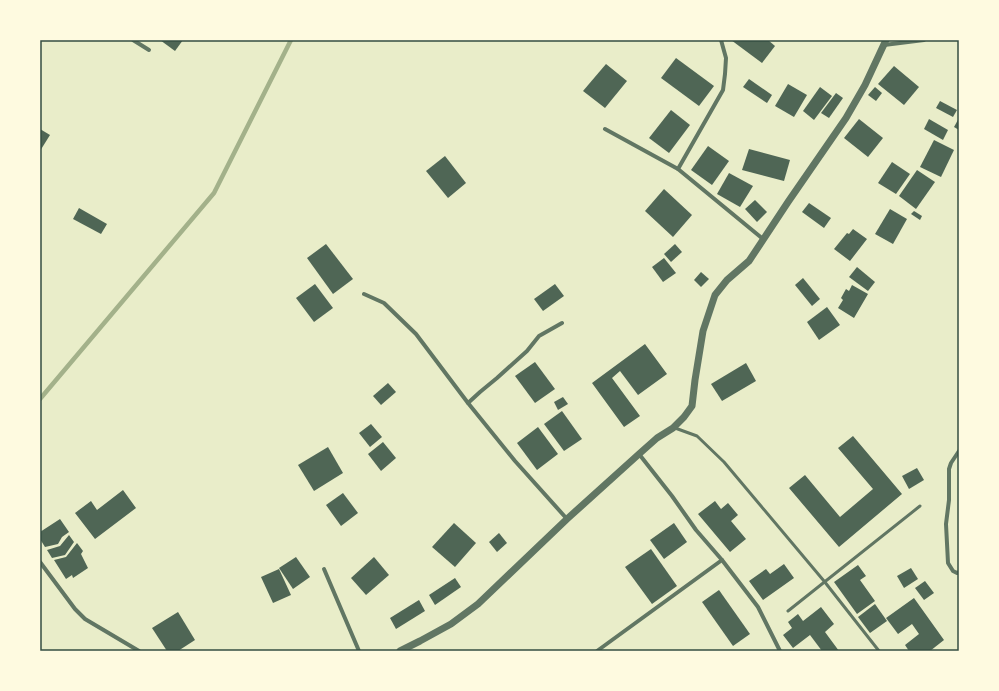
<svg xmlns="http://www.w3.org/2000/svg" width="999" height="691" font-family="Cabin,sans-serif">
<style>
.lines{fill:none;stroke-linecap:round;stroke-linejoin:round}
.stream{stroke:#a3b18a;stroke-width:4.5}
.building{fill:#4f6655}
.service{stroke:#617663;stroke-width:3}
.minor{stroke:#617663;stroke-width:4}
.tertiary{stroke:#617663;stroke-width:7}
.neatline{fill:none;stroke:#344e41;stroke-width:1.5}
</style>
<rect width="100%" height="100%" fill="#e9edc9"/>
<g class="lines">
<polyline class="stream" points="40,399 214,193 291,40"/>
</g>
<g class="building">
<polygon points="160,40 183,40 175,51"/>
<polygon points="731,40 768,40 775,46 762,63"/>
<polygon points="676,58 714,86 699,106 661,78"/>
<polygon points="606,64 627,81 605,108 583,91"/>
<polygon points="894,66 919,87 904,105 878,84"/>
<polygon points="749,79 772,95 767,103 743,87"/>
<polygon points="788,84 807,95 794,117 775,106"/>
<polygon points="820,87 832,96 814,120 803,111"/>
<polygon points="875,87 882,93 876,101 868,95"/>
<polygon points="836,93 843,98 829,118 821,113"/>
<polygon points="940,101 957,110 953,117 936,108"/>
<polygon points="671,110 690,125 669,153 649,138"/>
<polygon points="959,118 959,130 954,127"/>
<polygon points="859,119 883,138 868,157 844,138"/>
<polygon points="929,119 948,130 943,140 924,129"/>
<polygon points="40,129 50,135 40,151"/>
<polygon points="934,140 954,150 941,177 920,167"/>
<polygon points="708,146 729,161 712,185 691,170"/>
<polygon points="749,149 790,160 784,181 742,170"/>
<polygon points="445,156 466,183 448,198 426,171"/>
<polygon points="892,162 910,174 896,194 878,183"/>
<polygon points="917,170 935,182 916,209 899,196"/>
<polygon points="729,173 753,186 740,207 717,194"/>
<polygon points="664,189 692,215 673,237 645,211"/>
<polygon points="755,200 767,212 757,222 745,209"/>
<polygon points="809,203 831,218 824,228 802,212"/>
<polygon points="79,208 107,224 101,234 73,219"/>
<polygon points="890,209 907,219 893,244 875,234"/>
<polygon points="914,211 922,216 920,220 911,214"/>
<polygon points="853,229 867,239 850,261 834,249 847,233 849,234"/>
<polygon points="326,244 353,279 333,294 307,258"/>
<polygon points="675,244 682,252 671,262 664,254"/>
<polygon points="664,258 676,273 663,282 652,267"/>
<polygon points="857,267 875,282 868,291 849,277"/>
<polygon points="701,272 709,279 701,287 694,280"/>
<polygon points="803,278 820,299 812,306 795,285"/>
<polygon points="315,284 333,308 314,322 296,298"/>
<polygon points="555,284 564,296 543,311 534,299"/>
<polygon points="852,285 868,294 854,318 838,308 843,300 841,298 846,289 849,291"/>
<polygon points="827,307 840,325 819,340 807,322"/>
<polygon points="645,344 667,374 638,395 620,371 612,378 640,416 624,427 592,383"/>
<polygon points="535,362 555,389 535,403 515,376"/>
<polygon points="746,363 756,381 722,401 711,384"/>
<polygon points="388,383 396,392 381,405 373,396"/>
<polygon points="563,397 568,404 558,410 554,402"/>
<polygon points="562,411 582,439 564,451 544,424"/>
<polygon points="371,424 382,437 370,447 359,433"/>
<polygon points="538,427 558,454 537,470 517,443"/>
<polygon points="853,436 902,494 839,547 789,488 805,475 840,517 873,489 838,448"/>
<polygon points="383,442 396,458 381,471 368,454"/>
<polygon points="328,447 343,473 314,491 298,465"/>
<polygon points="917,468 924,480 909,489 902,476"/>
<polygon points="123,490 136,508 95,539 75,513 91,501 97,510"/>
<polygon points="343,493 358,513 341,526 326,505"/>
<polygon points="715,501 721,509 728,503 738,515 731,521 746,539 730,552 698,514"/>
<polygon points="60,519 69,532 62,537 58,544 45,547 40,539 40,532"/>
<polygon points="454,523 476,543 455,567 432,547"/>
<polygon points="674,523 687,542 664,559 650,540"/>
<polygon points="499,533 507,543 497,552 489,542"/>
<polygon points="69,535 74,542 65,555 52,558 47,550 60,546"/>
<polygon points="77,543 83,551 81,554 88,568 73,578 72,575 66,579 54,560 66,557"/>
<polygon points="651,549 677,586 652,604 625,567"/>
<polygon points="296,557 310,577 293,589 279,568"/>
<polygon points="374,557 389,575 366,595 351,578"/>
<polygon points="784,564 794,578 763,600 749,581 766,569 770,574"/>
<polygon points="858,565 866,576 860,580 875,601 857,614 834,582"/>
<polygon points="911,568 918,579 904,588 897,576"/>
<polygon points="279,569 291,595 273,603 261,577"/>
<polygon points="455,578 461,587 435,605 429,595"/>
<polygon points="925,581 934,593 924,600 915,588"/>
<polygon points="719,590 750,634 733,646 702,602"/>
<polygon points="914,598 944,640 930,651 909,651 905,645 919,634 912,624 898,634 886,618"/>
<polygon points="419,600 425,611 396,629 390,618"/>
<polygon points="875,604 887,621 870,633 858,617"/>
<polygon points="821,607 834,624 825,632 839,651 822,651 810,635 793,648 783,635 792,628 788,622 798,614 803,621"/>
<polygon points="178,612 195,640 178,651 167,651 152,628"/>
</g>
<g class="lines">
<g class="service">
<polyline points="675,428 697,436 724,462 824,581 879,651"/>
<polyline points="788,611 920,506"/>
</g>
<g class="minor">
<polyline points="133,40 149,50"/>
<polyline points="884,45 924,40"/>
<polyline points="605,129 678,169 763,239"/>
<polyline points="678,169 723,90 725,74 726,58 721,40"/>
<polyline points="364,294 384,303 416,334 468,403 515,461 567,519"/>
<polyline points="468,403 480,392 497,378 527,351 539,336 562,323"/>
<polyline points="959,451 951,463 949,469 949,500 946,524 948,563 953,571 957,573 959,572"/>
<polyline points="639,454 672,496 696,530 722,560 758,607 780,651"/>
<polyline points="40,562 75,609 85,619 139,651"/>
<polyline points="324,569 359,651"/>
<polyline points="597,651 722,560"/>
</g>
<polyline class="tertiary" points="400,651 420,641 451,624 478,604 567,519 639,454 657,438 673,428 684,417 692,406 695,380 703,331 715,295 727,280 749,261 788,202 846,118 865,85 886,40"/>
</g>
<rect width="999" height="691" fill="none" stroke="#fefae0" stroke-width="82"/>
<rect x="41" y="41" width="917" height="609" class="neatline"/>
</svg>
